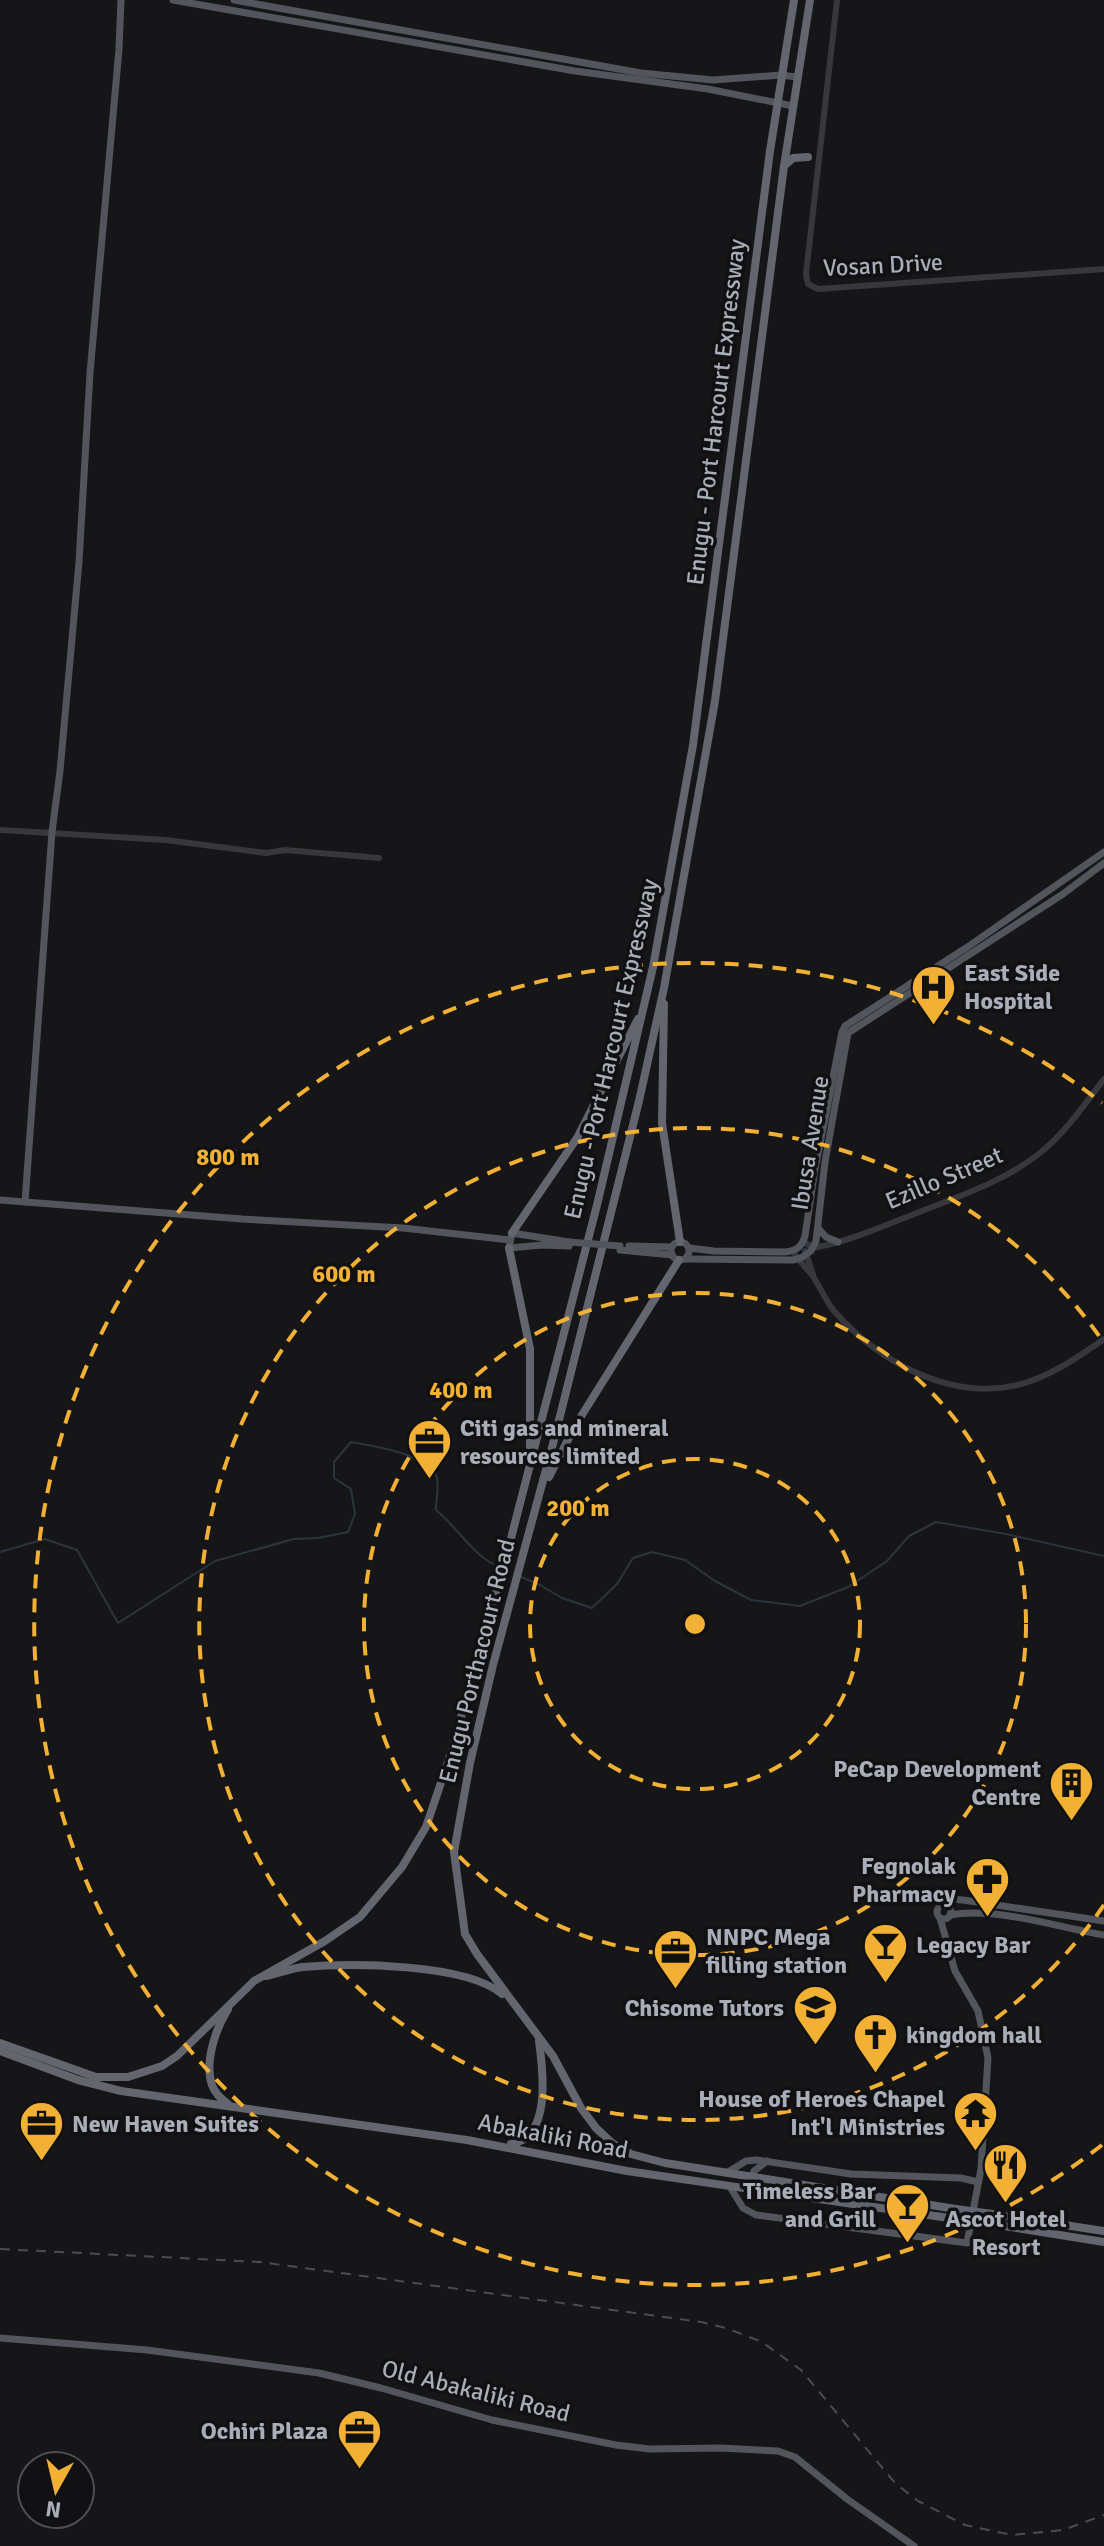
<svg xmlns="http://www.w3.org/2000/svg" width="1104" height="2546" font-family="Signika,sans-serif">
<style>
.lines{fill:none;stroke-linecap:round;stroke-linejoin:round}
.stream{stroke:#2c353c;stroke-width:2}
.minor{stroke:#37383d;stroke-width:6}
.major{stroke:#53555c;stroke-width:7}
.highway{stroke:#63666e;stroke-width:8}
.rail{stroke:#4a4c52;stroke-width:2;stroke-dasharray:10 8;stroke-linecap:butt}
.major-bridge{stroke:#53555c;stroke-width:7}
.highway-bridge{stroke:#63666e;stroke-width:8}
.ring{fill:none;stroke:#f2b134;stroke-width:4;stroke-dasharray:14 10}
.labels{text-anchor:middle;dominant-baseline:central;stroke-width:7;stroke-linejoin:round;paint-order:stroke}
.street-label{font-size:24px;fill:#a8adb8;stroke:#111113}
.poi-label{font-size:24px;font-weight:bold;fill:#a8adb8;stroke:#111113;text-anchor:start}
.centre{fill:#f2b134;stroke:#111113;stroke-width:4}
.ring-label{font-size:24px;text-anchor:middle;font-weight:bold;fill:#f2b134;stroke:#111113;stroke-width:7;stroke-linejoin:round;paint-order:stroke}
</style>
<rect width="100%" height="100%" fill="#161618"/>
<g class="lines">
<g class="stream">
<path d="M0 1552 45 1539 77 1550 118 1623 215 1561 294 1539 318 1538 348 1532 355 1514 351 1489 334 1478V1462L351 1442C372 1446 431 1454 437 1478 439 1487 436 1501 436 1510 458 1528 473 1556 499 1567"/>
<polyline points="519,1576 540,1585 562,1598 592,1608 617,1584 633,1558 652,1552 685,1560 715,1581 751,1600 800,1606 848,1587 887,1561 909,1536 936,1522 1006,1534 1104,1556"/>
</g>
<g class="minor">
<polyline points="837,0 806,274 808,284 818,289 1104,269"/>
<polyline points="0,830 166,840 266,853 285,850 379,858"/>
<path d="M804 1242 813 1248C848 1242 880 1227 912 1215 956 1197 1002 1183 1040 1153 1065 1133 1084 1105 1104 1079"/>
<path d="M793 1251C798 1260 805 1267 812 1275 820 1286 825 1300 834 1311 878 1361 949 1401 1018 1385 1050 1377 1078 1357 1104 1339"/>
<polyline points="805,1251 813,1274"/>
</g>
<g class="major">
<polyline points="173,0 575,71 708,89 793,106"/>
<polyline points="234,0 641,73 713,80 781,75 797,77"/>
<polyline points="0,1200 242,1219 403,1228 510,1240"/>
<polyline points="25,1202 52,832 60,771 79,562 90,373 119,49 121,0"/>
<polyline points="818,1228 826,1237 838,1242"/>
<circle cx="680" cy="1251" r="9"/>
<polyline points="569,1242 512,1233 509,1248 542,1245 569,1246"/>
<polyline points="629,1246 671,1247"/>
<path d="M689 1248 714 1251 785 1252C796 1251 802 1247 805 1236L815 1169 842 1032 845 1026 969 946 1104 852"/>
<polyline points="620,1250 672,1255"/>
<polyline points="685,1259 793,1260 801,1258 811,1251 816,1241 825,1162 848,1033 1063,894 1104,863"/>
<circle cx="944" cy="1912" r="7"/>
<polyline points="945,1905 951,1899 963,1900 1104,1921"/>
<path d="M950 1915C994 1906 1060 1928 1104 1935"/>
<polyline points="728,2172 746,2161 757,2160 851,2174 961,2178 978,2182"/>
<polyline points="752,2176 754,2171 767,2161"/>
<polyline points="730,2187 743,2208 756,2215 967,2243 981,2169 988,2058 978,2011 955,1971 940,1918"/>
<polyline points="0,2338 147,2350 319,2373 381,2388 492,2420 616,2445 650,2449 720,2448 778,2451 795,2457 847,2499 914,2546"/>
</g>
<g class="highway">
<polyline points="810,0 784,166 715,701 664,988 639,1101 554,1440 493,1665 470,1763 454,1852 465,1934 477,1954 553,2056 581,2108 596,2128 612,2143 631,2154 665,2163 956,2209"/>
<polyline points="784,166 793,158 808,157"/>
<polyline points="664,1004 662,1123 680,1242"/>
<polyline points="512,1233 577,1138 638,1019"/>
<polyline points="509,1248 530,1349 530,1449"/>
<polyline points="549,1477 575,1426 679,1260"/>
<path d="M266 1976C278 1973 290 1969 302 1967 350 1963 465 1963 502 1994"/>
<path d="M228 2009C216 2028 204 2062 212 2085 215 2094 222 2099 229 2105"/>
<polyline points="0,2043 96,2077 128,2077 162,2066 177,2056 254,1981 325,1941 360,1917 402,1867 426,1827 451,1753 508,1550 597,1205 653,967 693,745 770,151 794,0"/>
<polyline points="0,2051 78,2080 121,2091 467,2140 627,2171 956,2219"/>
<path d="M511 2144C552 2138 543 2070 539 2041"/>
<polyline points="992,2214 1104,2231"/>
<polyline points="991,2224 1104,2242"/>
</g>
<polyline class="rail" points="0,2249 260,2262 701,2322 726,2328 762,2342 801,2370 895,2483 918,2501 965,2525 1012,2535 1063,2530 1104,2515"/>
<polyline class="major-bridge" points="569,1242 620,1246"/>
<g class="highway-bridge">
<polyline points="956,2209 992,2214"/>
<polyline points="956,2219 991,2224"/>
</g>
</g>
<g class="ring">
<circle cx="695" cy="1624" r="165"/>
<circle cx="695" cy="1624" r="331"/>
<path d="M1104 1905A496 496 0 1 1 1104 1343"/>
<path d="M1102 2145A661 661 0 1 1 1102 1103"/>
</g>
<defs>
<symbol id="hospital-pin" viewBox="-11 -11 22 30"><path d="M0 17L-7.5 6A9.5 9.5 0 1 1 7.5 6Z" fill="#f2b134" stroke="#111113"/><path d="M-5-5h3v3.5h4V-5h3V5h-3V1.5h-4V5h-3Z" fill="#111"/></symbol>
<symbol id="office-pin" viewBox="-11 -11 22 30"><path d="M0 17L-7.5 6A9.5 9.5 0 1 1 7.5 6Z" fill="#f2b134" stroke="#111113"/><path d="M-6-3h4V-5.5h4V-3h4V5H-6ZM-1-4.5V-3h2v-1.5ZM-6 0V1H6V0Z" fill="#111"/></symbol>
<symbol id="building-pin" viewBox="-11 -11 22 30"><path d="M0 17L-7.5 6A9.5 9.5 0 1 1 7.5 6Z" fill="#f2b134" stroke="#111113"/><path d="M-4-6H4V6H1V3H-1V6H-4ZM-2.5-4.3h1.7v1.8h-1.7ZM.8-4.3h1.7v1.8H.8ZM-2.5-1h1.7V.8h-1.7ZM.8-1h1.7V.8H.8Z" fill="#111"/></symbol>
<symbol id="pharmacy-pin" viewBox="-11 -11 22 30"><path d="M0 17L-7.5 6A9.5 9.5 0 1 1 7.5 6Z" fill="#f2b134" stroke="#111113"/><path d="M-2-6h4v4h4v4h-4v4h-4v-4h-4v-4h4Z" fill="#111"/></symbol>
<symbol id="bar-pin" viewBox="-11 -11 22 30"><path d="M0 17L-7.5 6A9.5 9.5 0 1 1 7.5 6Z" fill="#f2b134" stroke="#111113"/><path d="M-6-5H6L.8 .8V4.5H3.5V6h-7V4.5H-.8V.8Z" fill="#111"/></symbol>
<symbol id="school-pin" viewBox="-11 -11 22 30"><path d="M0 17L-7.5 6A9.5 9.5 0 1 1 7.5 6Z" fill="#f2b134" stroke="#111113"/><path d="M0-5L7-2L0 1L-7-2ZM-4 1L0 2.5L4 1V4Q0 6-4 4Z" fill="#111"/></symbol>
<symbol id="church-pin" viewBox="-11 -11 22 30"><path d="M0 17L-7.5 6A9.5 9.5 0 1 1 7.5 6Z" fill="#f2b134" stroke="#111113"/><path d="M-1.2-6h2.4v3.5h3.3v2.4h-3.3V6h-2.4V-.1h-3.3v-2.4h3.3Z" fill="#111"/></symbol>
<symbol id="temple-pin" viewBox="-11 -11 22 30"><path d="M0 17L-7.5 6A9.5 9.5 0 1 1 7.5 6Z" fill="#f2b134" stroke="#111113"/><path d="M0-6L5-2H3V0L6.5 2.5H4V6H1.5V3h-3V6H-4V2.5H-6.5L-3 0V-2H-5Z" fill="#111"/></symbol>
<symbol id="restaurant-pin" viewBox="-11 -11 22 30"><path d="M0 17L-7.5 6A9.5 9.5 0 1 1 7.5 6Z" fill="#f2b134" stroke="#111113"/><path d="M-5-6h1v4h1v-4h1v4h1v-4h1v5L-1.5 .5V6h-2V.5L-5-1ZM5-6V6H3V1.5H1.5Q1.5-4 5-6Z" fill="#111"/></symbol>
</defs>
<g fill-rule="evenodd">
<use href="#hospital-pin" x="908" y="962" width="51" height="69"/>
<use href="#office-pin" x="404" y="1416" width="51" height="69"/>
<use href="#building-pin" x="1046" y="1758" width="51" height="69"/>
<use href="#pharmacy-pin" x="962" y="1854" width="51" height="69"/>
<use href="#bar-pin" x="860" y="1920" width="51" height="69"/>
<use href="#office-pin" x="650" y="1926" width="51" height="69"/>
<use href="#school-pin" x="790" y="1982" width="51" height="69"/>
<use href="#church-pin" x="850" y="2010" width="51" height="69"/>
<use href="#temple-pin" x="950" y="2088" width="51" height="69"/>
<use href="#office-pin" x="16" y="2098" width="51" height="69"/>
<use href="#restaurant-pin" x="980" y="2140" width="51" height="69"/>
<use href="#bar-pin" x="882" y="2180" width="51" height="69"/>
<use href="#office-pin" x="334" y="2406" width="51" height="69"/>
</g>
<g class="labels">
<g class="street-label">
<text transform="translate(883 265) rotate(-3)">Vosan Drive</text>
<text transform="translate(716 412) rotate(-83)">Enugu - Port Harcourt Expressway</text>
<text transform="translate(611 1049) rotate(-77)">Enugu - Port Harcourt Expressway</text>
<text transform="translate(810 1143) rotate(-81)">Ibusa Avenue</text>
<text transform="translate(944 1178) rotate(-23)">Ezillo Street</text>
<text transform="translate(477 1661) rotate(-76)">Enugu Porthacourt Road</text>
<text transform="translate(553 2136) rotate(11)">Abakaliki Road</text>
<text transform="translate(476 2391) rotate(14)">Old Abakaliki Road</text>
</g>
<g class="poi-label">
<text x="964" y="973">East Side<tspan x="964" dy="28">Hospital</tspan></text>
<text x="460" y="1428">Citi gas and mineral<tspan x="460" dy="28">resources limited</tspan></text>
<text x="1041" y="1769" text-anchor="end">PeCap Development<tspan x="1041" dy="28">Centre</tspan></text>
<text x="956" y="1866" text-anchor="end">Fegnolak<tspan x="956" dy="28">Pharmacy</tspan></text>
<text x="706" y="1937">NNPC Mega<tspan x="706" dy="28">filling station</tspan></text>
<text x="916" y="1945">Legacy Bar</text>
<text x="784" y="2008" text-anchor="end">Chisome Tutors</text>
<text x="906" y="2035">kingdom hall</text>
<text x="945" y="2099" text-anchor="end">House of Heroes Chapel<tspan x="945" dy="28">Int'l Ministries</tspan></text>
<text x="72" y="2124">New Haven Suites</text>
<text x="876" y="2191" text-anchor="end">Timeless Bar<tspan x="876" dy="28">and Grill</tspan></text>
<text x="1006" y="2219" text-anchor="middle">Ascot Hotel<tspan x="1006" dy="28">Resort</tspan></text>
<text x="328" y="2431" text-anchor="end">Ochiri Plaza</text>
</g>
</g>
<circle cx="695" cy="1624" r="12" class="centre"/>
<g class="ring-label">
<text x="228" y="1165">800 m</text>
<text x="344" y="1282">600 m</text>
<text x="461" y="1398">400 m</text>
<text x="578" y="1516">200 m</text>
</g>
<g transform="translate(56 2490) rotate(188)"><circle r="38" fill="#111113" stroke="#4d4f55" stroke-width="2"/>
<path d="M0-6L14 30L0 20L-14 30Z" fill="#f2b134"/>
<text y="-12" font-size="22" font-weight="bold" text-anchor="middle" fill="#a8adb8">N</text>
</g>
</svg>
